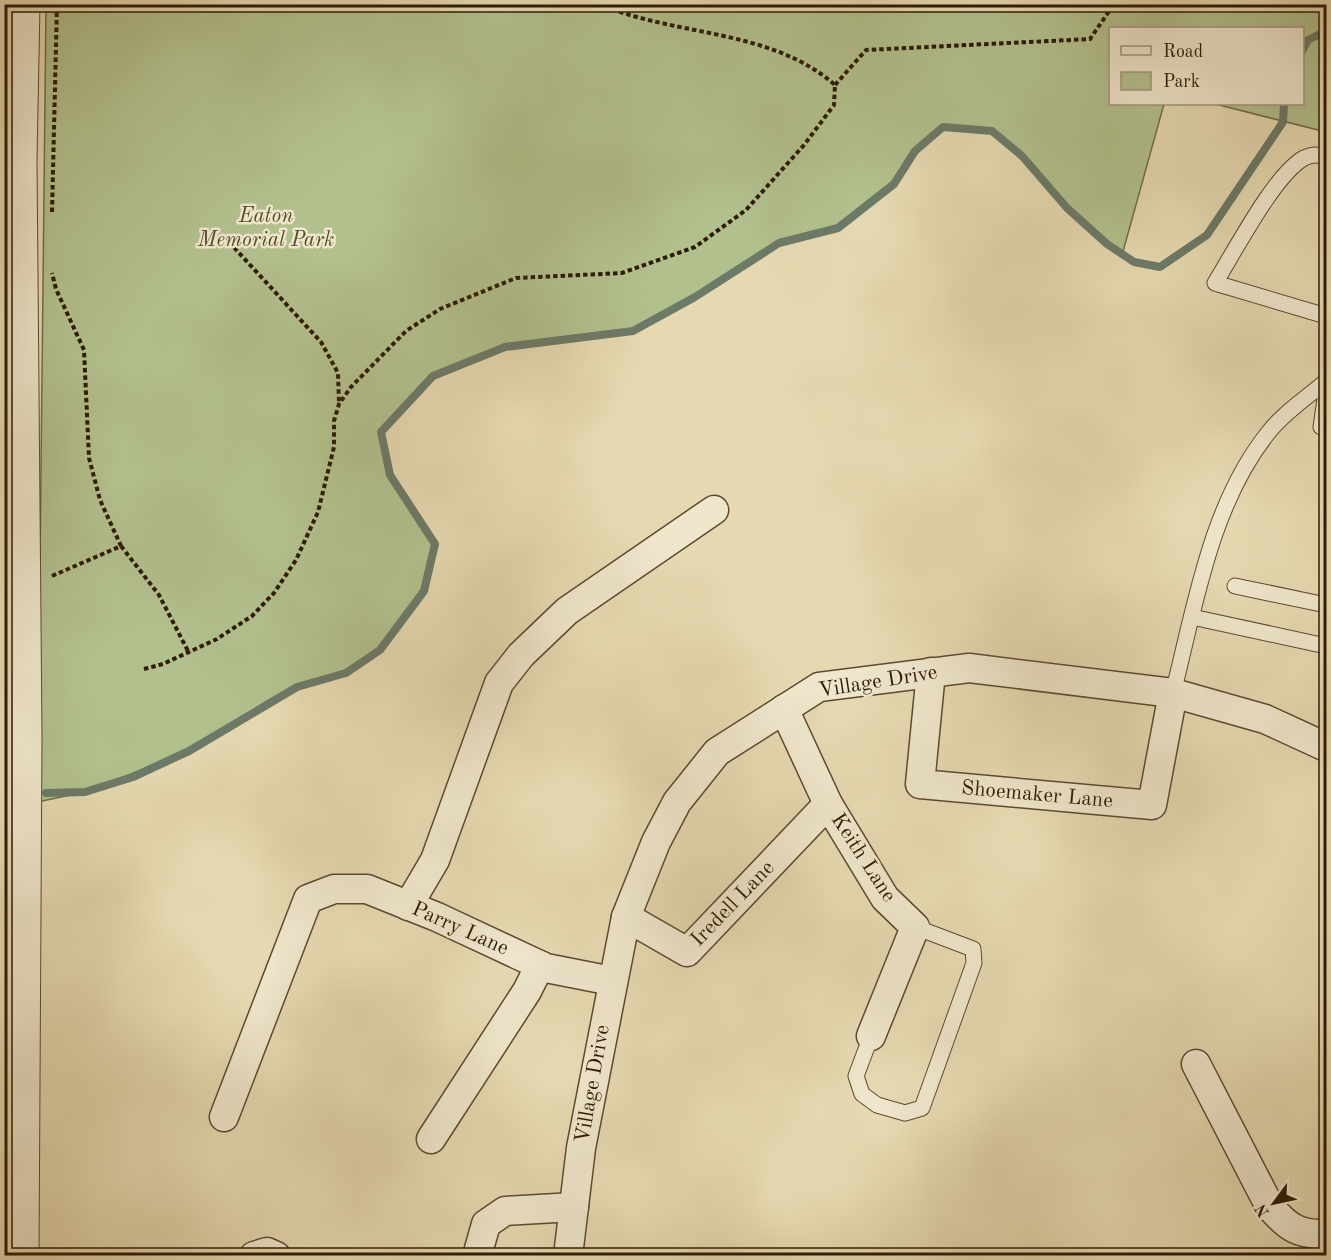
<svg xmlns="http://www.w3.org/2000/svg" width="1331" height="1260" font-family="'Old Standard TT',serif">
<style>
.green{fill:#b2c08d;stroke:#706e49;stroke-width:1.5}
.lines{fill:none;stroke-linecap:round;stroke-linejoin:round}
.stream{stroke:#6c7a68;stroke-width:8}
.service-casing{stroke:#5c4a30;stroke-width:17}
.minor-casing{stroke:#5c4a30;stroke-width:31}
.tertiary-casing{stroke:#5c4a30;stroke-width:35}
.path{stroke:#2e1b05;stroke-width:4;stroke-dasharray:4.5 3;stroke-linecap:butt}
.service{stroke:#efe6cc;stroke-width:15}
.minor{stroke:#efe6cc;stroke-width:28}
.tertiary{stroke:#efe6cc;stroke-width:33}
.labels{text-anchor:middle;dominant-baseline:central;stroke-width:5;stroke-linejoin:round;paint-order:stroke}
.park-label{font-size:21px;font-style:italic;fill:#564d2e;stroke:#efe6cc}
.street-label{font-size:21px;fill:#2e1b05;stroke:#efe6cc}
</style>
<rect width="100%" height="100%" fill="#e6d9b1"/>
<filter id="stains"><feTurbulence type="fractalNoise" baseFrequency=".00333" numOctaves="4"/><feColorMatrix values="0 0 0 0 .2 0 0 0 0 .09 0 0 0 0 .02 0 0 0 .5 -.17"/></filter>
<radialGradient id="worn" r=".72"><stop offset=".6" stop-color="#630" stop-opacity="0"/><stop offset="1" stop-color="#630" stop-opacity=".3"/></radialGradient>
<path class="green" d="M1024 4C1063 9 1101 8 1141 7 1159 7 1175 11 1192 4L1326 5V132L1215 104H1302V28H1110V104H1164L1122 255 1067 208 1022 156 992 131 943 127 915 151 894 184 838 228 779 243 695 297 633 331 505 347 433 376 381 432 390 475 435 544 424 591 380 650 346 673 297 687 189 751 85 792 42 801 5 803 4 561 40 566 46 5Z"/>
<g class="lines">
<g class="stream">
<polyline points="1302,51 1308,40 1326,31"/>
<polyline points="46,793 85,792 133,777 189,751 297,687 346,673 380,650 424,591 435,544 390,475 381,432 433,376 505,347 633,331 695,297 779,243 838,228 894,184 915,151 943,127 992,131 1022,156 1067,208 1107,244 1134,262 1160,267 1207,235 1283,122 1284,104"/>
</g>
<defs>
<g id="service">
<path d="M1326 157C1319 154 1312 154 1304 158 1274 175 1235 251 1215 283L1326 316"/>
<polyline points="1326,392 1321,427 1326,428"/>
<polyline points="1235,586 1326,605"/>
<polyline points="1192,617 1326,646"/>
<path d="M1173 693C1195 606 1211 504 1268 433 1283 413 1308 397 1326 381"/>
<polyline points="871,1036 856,1076 862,1094 877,1105 905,1113 922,1108 974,963 973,949 915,927"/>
</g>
<g id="minor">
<polyline points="931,672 920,784 1152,805 1173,693"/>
<polyline points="784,709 828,804 885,898 915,927 871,1036"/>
<polyline points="408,906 435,860 499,683 521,655 567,611 714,510"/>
<polyline points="626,917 687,952 828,804"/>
<path d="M1196 1064 1270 1207C1288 1227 1298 1235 1326 1234"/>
<polyline points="224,1117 308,899 334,889 367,889 437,917 546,968 612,981"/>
<polyline points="431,1139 527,991 540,965"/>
<polyline points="254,1256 267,1252 276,1256"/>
<polyline points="477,1256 486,1224 505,1211 574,1207"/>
<polyline points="568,1256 581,1148 626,917 656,842 677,802 717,752 819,687 969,668 1173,693 1265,719 1326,747"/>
</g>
<polyline id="tertiary" points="22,1256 25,738 20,160 23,4"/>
</defs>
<use href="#service" class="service-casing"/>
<use href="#minor" class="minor-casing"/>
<use href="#tertiary" class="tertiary-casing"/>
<g class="path">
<polyline points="835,85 866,50 1090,39 1114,4"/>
<polyline points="52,212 57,4"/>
<polyline points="229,242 321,342 338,373 339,403"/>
<polyline points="121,546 159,595 189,653"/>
<polyline points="52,576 121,546 100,500 89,458 84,350 56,289 52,273"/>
<path d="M144 669 163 664 217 639 252 616 274 593 296 560 318 512 334 447V421L339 404 351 387 406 331 440 309 516 278 622 273 695 247 746 210 804 145 834 105 835 85C770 28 676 37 599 4"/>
</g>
<use href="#service" class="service"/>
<use href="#minor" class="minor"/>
<use href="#tertiary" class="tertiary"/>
</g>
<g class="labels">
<g class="park-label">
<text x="266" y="216">Eaton<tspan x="266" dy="24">Memorial Park</tspan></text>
</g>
<g class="street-label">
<text transform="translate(878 682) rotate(-9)">Village Drive</text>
<text transform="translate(1037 795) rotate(5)">Shoemaker Lane</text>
<text transform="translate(863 858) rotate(57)">Keith Lane</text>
<text transform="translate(733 904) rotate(-46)">Iredell Lane</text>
<text transform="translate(460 929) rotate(24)">Parry Lane</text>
<text transform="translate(593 1084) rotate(-80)">Village Drive</text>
</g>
</g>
<rect width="1331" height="1260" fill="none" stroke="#e6d9b1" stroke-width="24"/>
<rect x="6" y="6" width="1319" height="1248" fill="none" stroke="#2e1b05" stroke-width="3"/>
<rect x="12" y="12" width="1307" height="1236" fill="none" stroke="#2e1b05" stroke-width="1.5"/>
<rect x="1109" y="27" width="195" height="78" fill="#efe6cc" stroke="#a2957c" stroke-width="1.5"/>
<rect x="1121" y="46" width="30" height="9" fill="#efe6cc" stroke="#a2957c" stroke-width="1.5"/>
<text x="1163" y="57" font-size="18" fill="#2e1b05">Road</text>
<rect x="1121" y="72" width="30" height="18" fill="#b2c08d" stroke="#a2957c" stroke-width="1.5"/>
<text x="1163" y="87" font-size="18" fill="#2e1b05">Park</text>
<g transform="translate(1274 1203) rotate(237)" stroke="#efe6cc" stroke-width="4.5" paint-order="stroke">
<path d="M0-4.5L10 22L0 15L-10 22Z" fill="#2e1b05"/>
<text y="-9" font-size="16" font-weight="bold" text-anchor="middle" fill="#2e1b05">N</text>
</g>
<rect width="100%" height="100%" filter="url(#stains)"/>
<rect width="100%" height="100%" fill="url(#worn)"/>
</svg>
